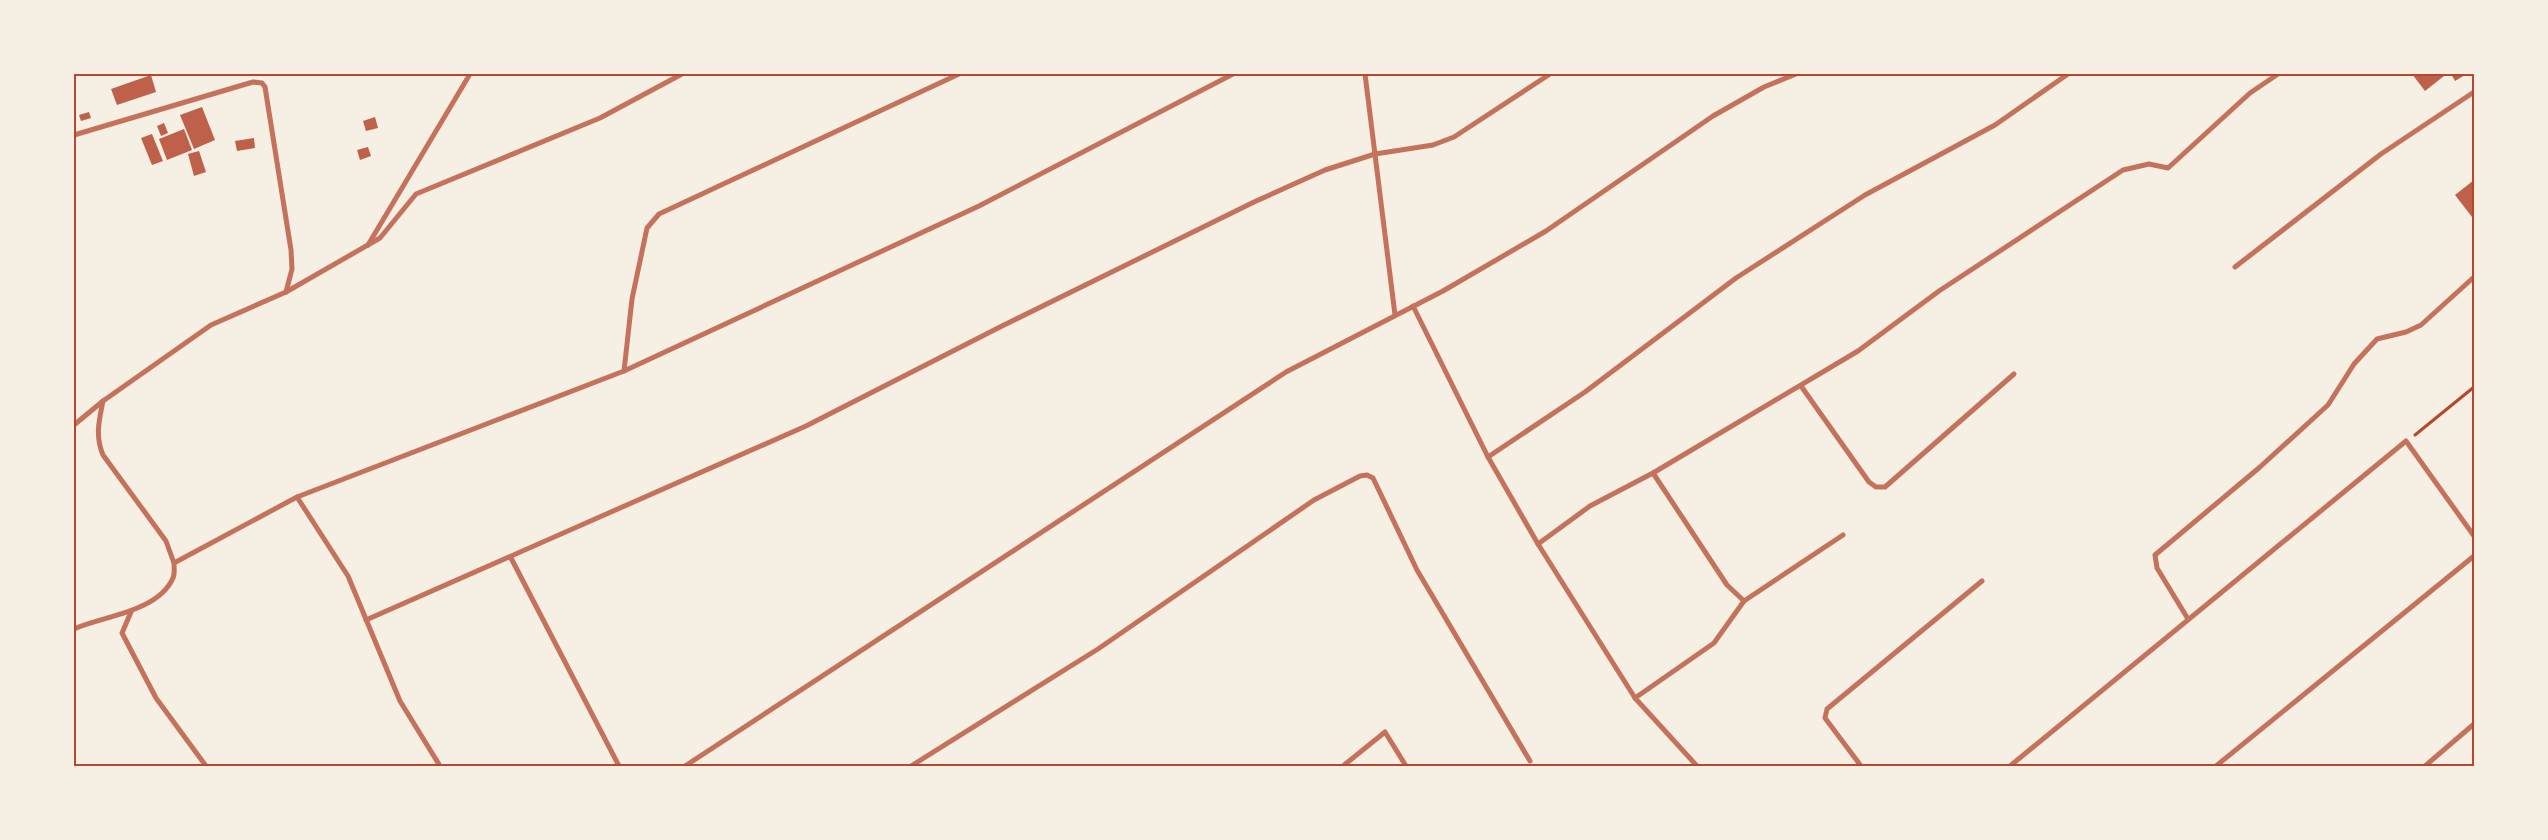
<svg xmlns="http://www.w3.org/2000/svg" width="2548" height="840" font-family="'PT Sans',sans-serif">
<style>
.building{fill:#bf614a}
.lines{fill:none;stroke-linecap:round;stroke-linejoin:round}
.path{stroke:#b5482f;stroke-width:3}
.minor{stroke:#c5725c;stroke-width:5}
.neatline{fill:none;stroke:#b5482f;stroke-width:2}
</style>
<rect width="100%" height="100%" fill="#f6efe4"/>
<g class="building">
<polygon points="2412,74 2443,74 2444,76 2425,91"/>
<polygon points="2451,74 2467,74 2455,81"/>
<polygon points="151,75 156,92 117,105 111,89"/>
<polygon points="202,107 215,140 194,149 180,115"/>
<polygon points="89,112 91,118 81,121 79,115"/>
<polygon points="375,117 378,128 366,131 363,121"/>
<polygon points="164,123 168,133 161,136 157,126"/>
<polygon points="184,129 192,150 167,160 159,139"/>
<polygon points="152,134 163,161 152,165 141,138"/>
<polygon points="254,138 255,148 237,151 235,141"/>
<polygon points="368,147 371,156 360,160 357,150"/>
<polygon points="199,151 206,172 194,176 188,154"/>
<polygon points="2474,180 2474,216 2472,217 2455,195"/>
</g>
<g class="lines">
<polyline class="path" points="2415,435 2474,387"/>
<g class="minor">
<polyline points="1365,74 1395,315"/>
<polyline points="74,135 253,82 262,83 265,87 291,250 292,269 286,292"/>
<polyline points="368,245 470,74"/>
<polyline points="2235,267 2381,154 2474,92"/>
<polyline points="1413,306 1488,457 1538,544 1635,698 1697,766"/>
<polyline points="624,371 632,299 647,228 659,214 959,74"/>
<polyline points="1801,386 1869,482 1876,487 1885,487 2014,374"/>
<path d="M103 401C99 421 95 436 103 455L166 541 174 563"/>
<polyline points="74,425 103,401 211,325 286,292 380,238 416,194 600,118 682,74"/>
<polyline points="1488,457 1585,392 1736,278 1865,195 1995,125 2068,74"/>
<polyline points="1653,473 1727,585 1744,601"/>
<polyline points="297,497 348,576 400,701 440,766"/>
<polyline points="1538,544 1590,506 1653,473 1858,351 1939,291 2123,170 2149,164 2168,168 2250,93 2278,74"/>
<polyline points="511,558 619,766"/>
<polyline points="131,612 122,633 156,698 206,766"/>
<polyline points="2188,619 2157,568 2155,555 2260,467 2328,405 2354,364 2377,339 2406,332 2421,325 2474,277"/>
<polyline points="366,620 806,426 1000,327 1254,202 1325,170 1375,154 1433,145 1454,137 1550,74"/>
<path d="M74 629C103 616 158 612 173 578 175 574 174 567 174 563L297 497 624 371 979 206 1233 74"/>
<polyline points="1635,698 1714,643 1744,601 1843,535"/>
<polyline points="685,766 1286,372 1443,291 1546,231 1713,116 1764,87 1796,74"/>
<polyline points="911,766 1098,649 1314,500 1360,476 1367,475 1373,478 1417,570 1530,761"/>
<polyline points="1343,766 1385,732 1406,766"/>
<polyline points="1861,766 1825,718 1827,709 1982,581"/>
<polyline points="2010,766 2406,441 2474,536"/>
<polyline points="2216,766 2474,556"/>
<polyline points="2425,766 2474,724"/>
</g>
</g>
<rect width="2548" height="840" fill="none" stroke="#f6efe4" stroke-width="150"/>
<rect x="75" y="75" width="2398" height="690" class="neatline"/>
</svg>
